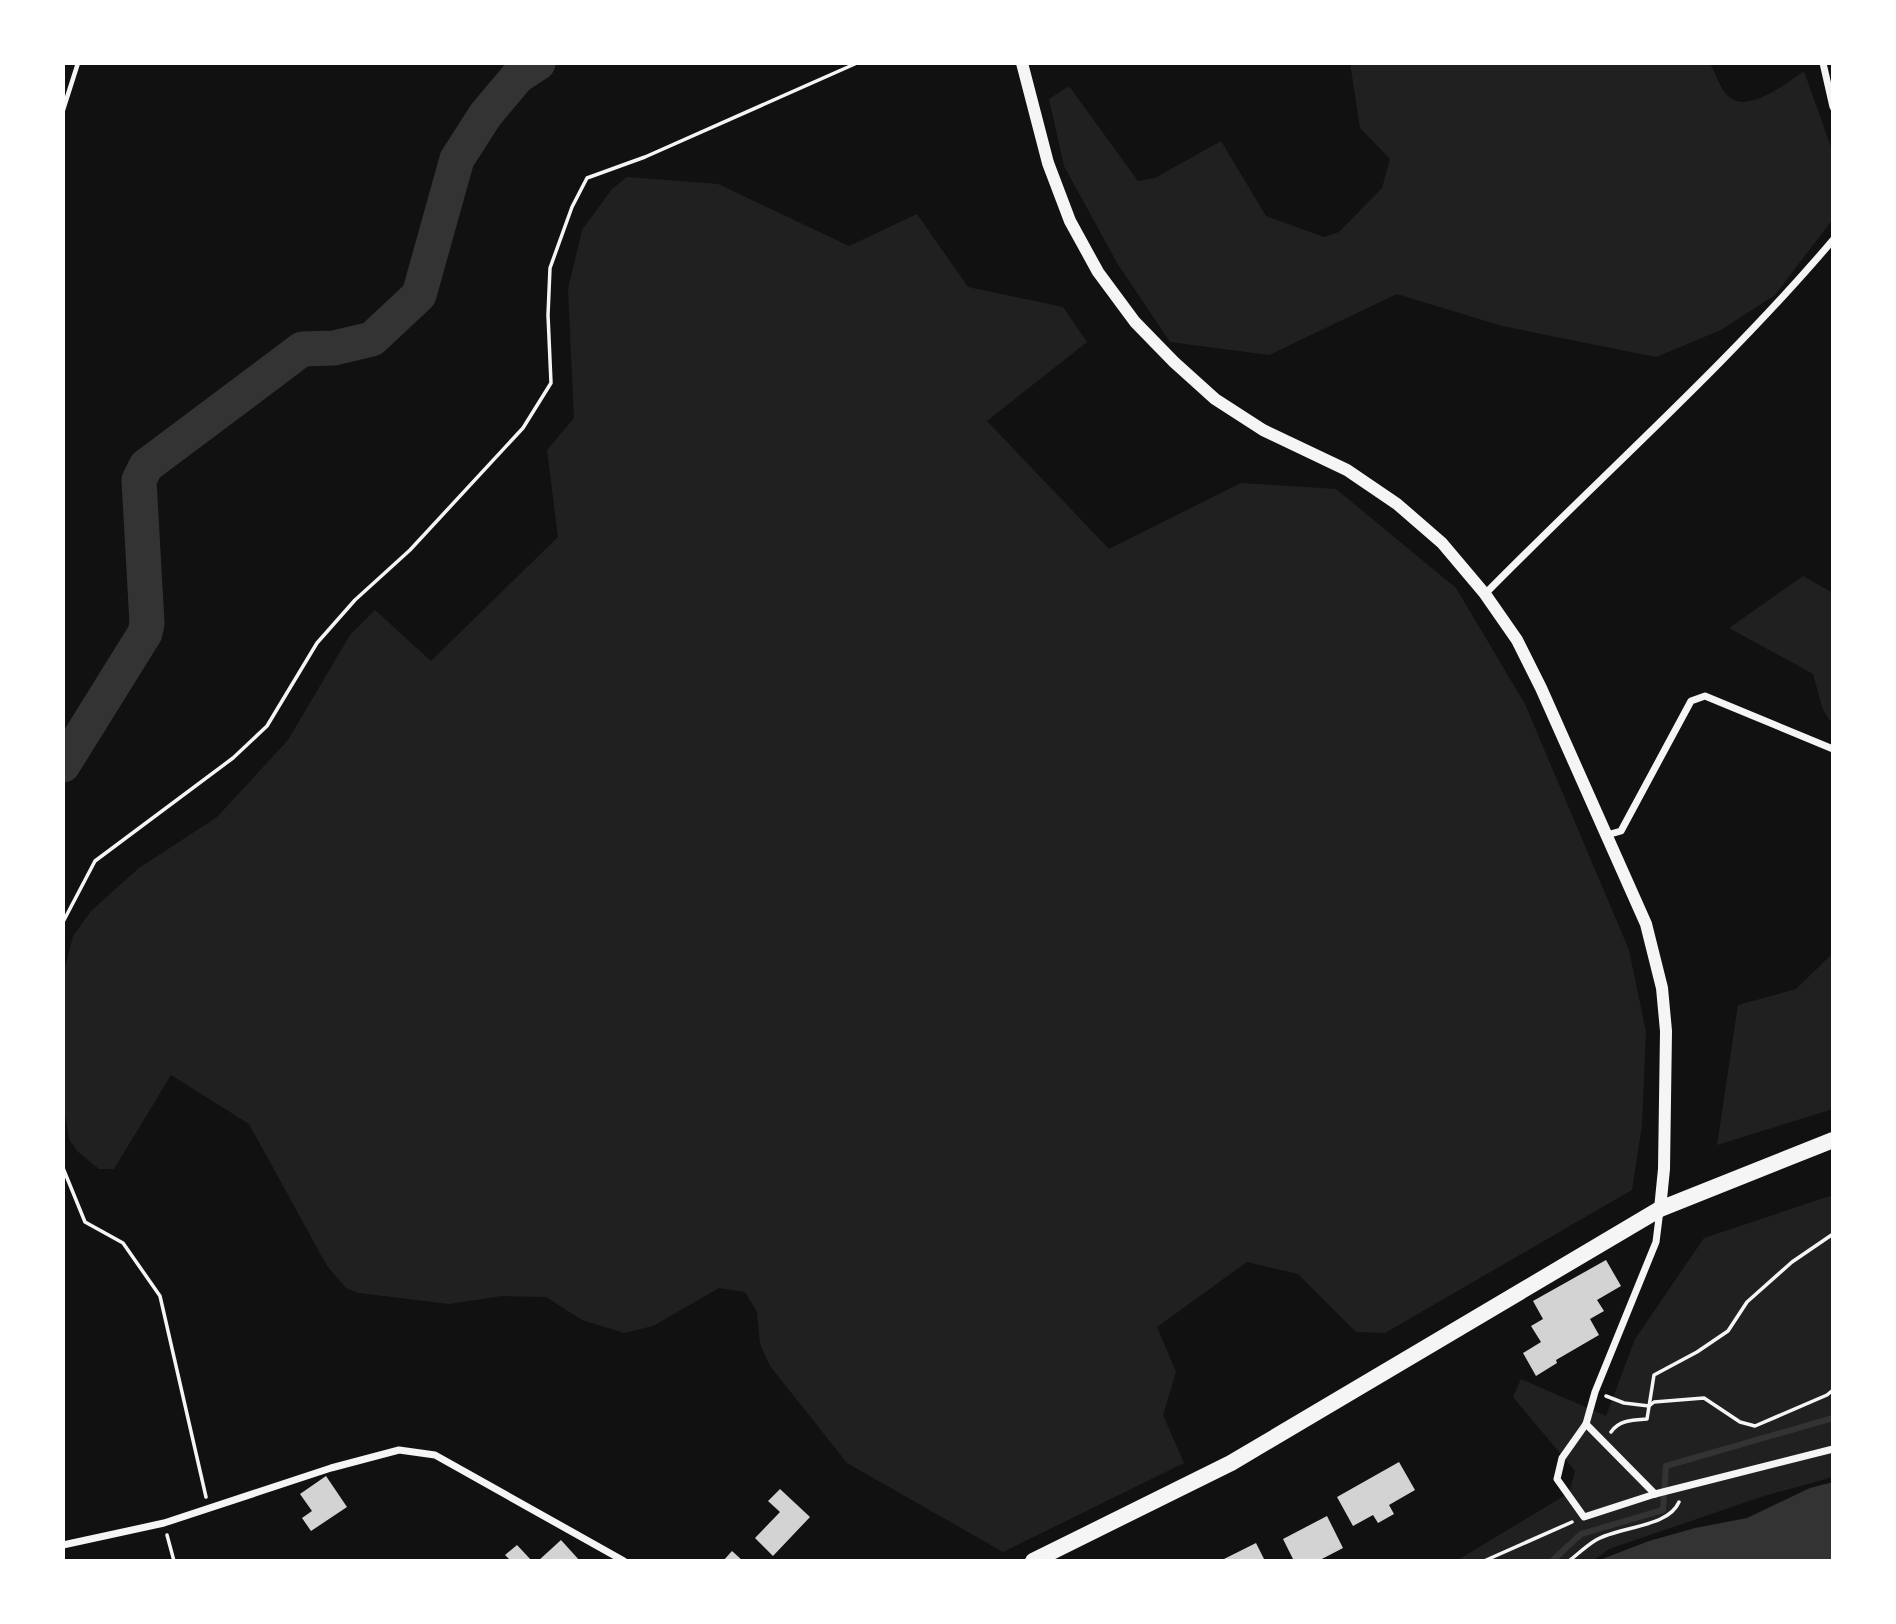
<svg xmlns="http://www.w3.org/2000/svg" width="1896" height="1624" font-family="Lora,serif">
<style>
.green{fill:#202020}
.water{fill:#333}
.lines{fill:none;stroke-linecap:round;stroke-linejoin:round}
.stream{stroke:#333;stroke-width:6}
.river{stroke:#333;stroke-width:35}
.building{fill:#d3d3d3}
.path{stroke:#f5f5f5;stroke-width:3.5}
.service{stroke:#f5f5f5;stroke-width:4.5}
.minor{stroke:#f5f5f5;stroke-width:7}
.tertiary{stroke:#f5f5f5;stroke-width:12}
.trunk{stroke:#f5f5f5;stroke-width:16}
</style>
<rect width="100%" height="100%" fill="#111"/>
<g class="green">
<path d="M1350 63H1710C1715 73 1721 90 1729 97 1749 114 1788 82 1804 71L1832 150 1833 219 1775 295 1721 330 1656 357 1502 326 1397 294 1269 355 1170 342 1117 263 1064 166 1049 99 1069 86 1138 181 1155 178 1221 141 1266 216 1324 237 1339 232 1382 188 1390 159 1360 128Z"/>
<polygon points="627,177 718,184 849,246 917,214 968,287 1063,307 1087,342 987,421 1109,549 1241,483 1336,489 1456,588 1525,704 1629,950 1646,1032 1642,1125 1632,1190 1385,1333 1356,1332 1298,1274 1247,1262 1157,1327 1176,1372 1163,1415 1184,1463 1003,1552 847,1463 770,1366 760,1344 757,1312 745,1292 719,1288 653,1326 624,1333 582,1320 546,1297 502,1296 449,1304 359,1293 346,1288 327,1266 249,1124 171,1075 114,1169 99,1169 77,1151 69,1139 63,1101 63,976 73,936 91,911 139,868 217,817 288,740 350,635 375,610 431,661 558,537 547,450 574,418 568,289 582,230 612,189"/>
<polygon points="1803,576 1833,593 1833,725 1823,710 1813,674 1729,628"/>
<polygon points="1833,953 1833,1109 1717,1145 1738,1005 1796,989"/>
<polygon points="1833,1195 1833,1477 1764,1496 1609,1549 1593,1561 1456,1561 1569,1493 1575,1471 1513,1397 1521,1379 1606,1416 1635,1339 1704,1238"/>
</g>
<polygon class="water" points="1833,1482 1833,1561 1597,1561 1649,1541 1695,1528 1747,1518 1810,1488"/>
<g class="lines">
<polyline class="stream" points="1552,1561 1581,1534 1663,1510 1666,1466 1833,1418"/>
<polyline class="river" points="63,765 145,633 147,623 139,480 146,466 302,349 334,348 372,339 419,295 457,159 486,114 518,76 538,63"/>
</g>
<g class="building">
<polygon points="1606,1260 1621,1286 1597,1300 1604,1311 1590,1319 1599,1335 1556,1360 1557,1363 1536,1376 1523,1353 1541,1342 1531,1326 1543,1319 1533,1301"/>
<polygon points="1399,1462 1415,1490 1389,1505 1394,1514 1378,1523 1373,1515 1353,1526 1337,1497"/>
<polygon points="326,1476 347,1507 311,1531 302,1518 312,1511 300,1494"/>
<polygon points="780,1489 810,1517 773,1556 755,1538 780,1512 768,1501"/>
<polygon points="1327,1516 1343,1548 1318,1561 1294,1561 1283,1539"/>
<polygon points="561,1540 580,1561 538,1561"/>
<polygon points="1256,1543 1265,1561 1220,1561"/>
<polygon points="517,1545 532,1561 511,1561 505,1555"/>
<polygon points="732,1551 743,1561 723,1561"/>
</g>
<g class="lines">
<g class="path">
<polyline points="63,922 95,861 233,758 267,726 317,643 355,600 410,550 523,428 551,383 548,315 550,268 572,207 587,178 645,157 857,63"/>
<polyline points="63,1168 85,1222 123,1243 160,1296 206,1497"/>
<polyline points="1606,1396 1624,1403 1649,1406 1654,1402 1704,1398 1740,1422 1755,1426 1827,1395 1833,1390"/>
<path d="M1611 1432C1619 1420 1633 1420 1647 1419L1654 1375 1697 1352 1728 1331 1747 1302 1792 1262 1833 1234"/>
<polyline points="167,1535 174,1561"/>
<polyline points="1484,1561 1572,1522"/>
<path d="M1569 1561C1578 1554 1586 1546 1596 1540 1619 1526 1668 1528 1679 1502"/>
</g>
<polyline class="service" points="63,110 78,63"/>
<g class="minor">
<polyline points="1823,63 1833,107"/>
<path d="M1485 594C1601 476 1726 366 1833 240"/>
<polyline points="1607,835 1621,831 1691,701 1705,696 1833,749"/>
<polyline points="1660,1210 1656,1242 1595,1392 1586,1424 1562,1458 1557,1479 1584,1517 1655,1494 1833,1449"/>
<polyline points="1586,1424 1655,1494"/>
<polyline points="63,1545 164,1523 331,1468 399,1450 435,1455 624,1561"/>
</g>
<polyline class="tertiary" points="1022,63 1048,163 1070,221 1098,272 1135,322 1174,362 1215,399 1263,430 1347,470 1397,504 1442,543 1485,594 1517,640 1541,688 1646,924 1662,988 1666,1031 1664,1169 1660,1209"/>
<polyline class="trunk" points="1033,1561 1231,1463 1660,1209 1833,1140"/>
</g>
<rect width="1896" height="1624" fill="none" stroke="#ffffff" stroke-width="130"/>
</svg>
